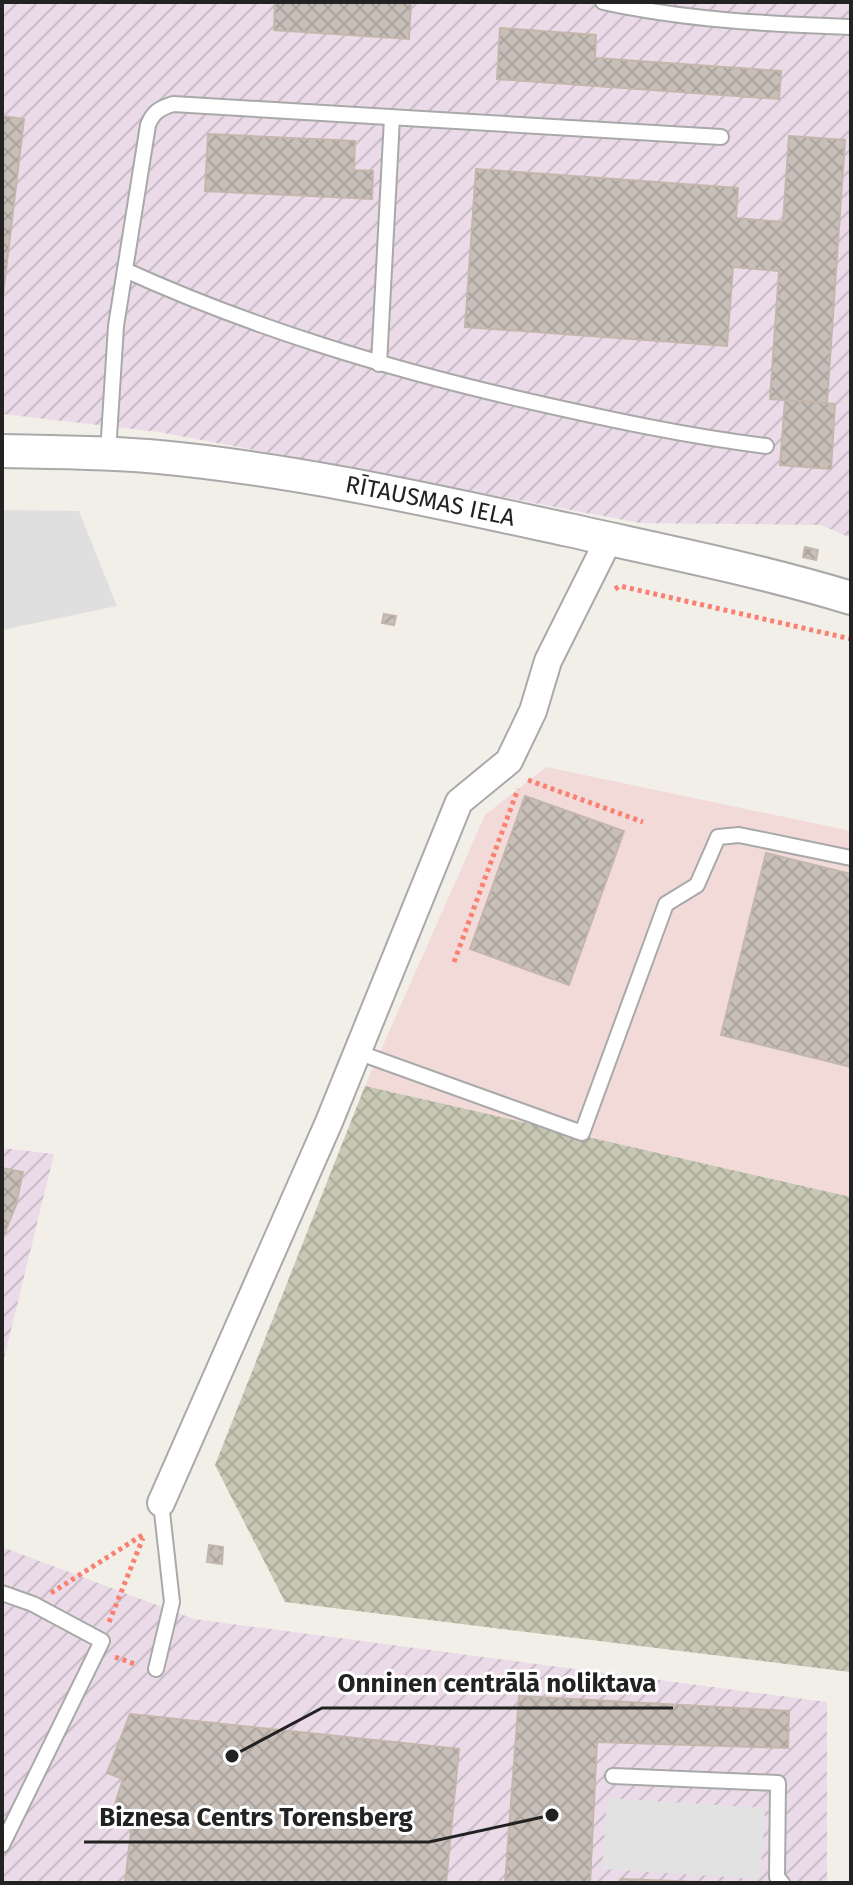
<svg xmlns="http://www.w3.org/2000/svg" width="853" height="1885" font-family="'Fira Sans',sans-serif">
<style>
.residential{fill:#e0dfdf}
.commercial{fill:#f2dad9}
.industrial{fill:url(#industrial-furrows)}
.construction{fill:url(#construction-cross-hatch)}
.parking{fill:#e2e2e2}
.building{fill:url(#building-cross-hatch);stroke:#c4b6ab;stroke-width:2}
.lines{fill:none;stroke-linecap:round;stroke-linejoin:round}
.service-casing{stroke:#a9a9a9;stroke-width:18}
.minor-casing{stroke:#a9a9a9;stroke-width:30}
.tertiary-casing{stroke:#a9a9a9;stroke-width:36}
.path{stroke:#fa8072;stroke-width:5;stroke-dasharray:4 4;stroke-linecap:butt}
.service{stroke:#fff;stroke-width:14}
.minor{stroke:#fff;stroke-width:26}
.tertiary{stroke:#fff;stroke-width:32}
.labels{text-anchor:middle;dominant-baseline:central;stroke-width:6;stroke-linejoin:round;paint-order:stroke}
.street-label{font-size:24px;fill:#222;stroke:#fff}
.leader{fill:none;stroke:#222;stroke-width:3}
.callout-dot{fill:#222;stroke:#fff;stroke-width:3}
.callout-label{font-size:26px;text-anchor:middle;font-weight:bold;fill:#222;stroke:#fff;stroke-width:6;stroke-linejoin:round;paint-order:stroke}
</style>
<defs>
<pattern id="industrial-furrows" width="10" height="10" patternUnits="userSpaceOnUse" patternTransform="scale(2)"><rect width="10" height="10" fill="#ebdbe8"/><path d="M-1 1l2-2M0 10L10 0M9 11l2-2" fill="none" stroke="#c9bcc7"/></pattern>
<pattern id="construction-cross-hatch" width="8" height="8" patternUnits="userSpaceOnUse" patternTransform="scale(2)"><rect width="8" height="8" fill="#c7c7b4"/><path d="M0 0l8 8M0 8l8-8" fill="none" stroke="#abab9a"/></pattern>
<pattern id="building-cross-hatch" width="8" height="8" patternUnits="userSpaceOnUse" patternTransform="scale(2)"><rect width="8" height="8" fill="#c7bfb8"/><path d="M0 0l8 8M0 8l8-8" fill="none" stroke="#aba49e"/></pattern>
</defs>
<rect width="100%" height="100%" fill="#f2efe9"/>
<polygon class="residential" points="2,510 79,511 117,606 2,630"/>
<polygon class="commercial" points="546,767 851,831 851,1197 365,1086 485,815"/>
<g class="industrial">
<polygon points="2,2 851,2 851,538 821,525 640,523 159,432 2,414"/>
<polygon points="2,1148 54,1154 2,1367"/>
<polygon points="2,1547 194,1619 827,1702 827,1883 2,1883"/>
</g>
<polygon class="construction" points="365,1086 851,1197 850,1672 285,1602 215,1465"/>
<polygon class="parking" points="607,1798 765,1808 760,1879 602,1869"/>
<g class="building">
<polygon points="275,2 411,2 409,39 274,30"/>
<polygon points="500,28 596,35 595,58 781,71 779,99 497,79"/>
<polygon points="2,116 24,119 2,304"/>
<polygon points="208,134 355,141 354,170 373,171 372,199 205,191"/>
<polygon points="789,136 845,140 827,403 770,399 779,271 733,267 727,346 465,327 476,169 738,188 736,218 783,222"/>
<polygon points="785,400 835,404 831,469 780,465"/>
<polygon points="805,547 818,550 816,560 803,557"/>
<polygon points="384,614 396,616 394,625 382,623"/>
<polygon points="525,796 624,831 569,985 470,949"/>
<polygon points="766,853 851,874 851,1067 721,1035"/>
<polygon points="2,1168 23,1172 16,1205 2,1240"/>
<polygon points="209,1545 223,1547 222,1564 207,1562"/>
<polygon points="519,1696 789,1711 788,1748 597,1742 590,1883 505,1883"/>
<polygon points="130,1714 459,1749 446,1883 125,1883 133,1813 114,1807 123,1779 107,1773"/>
<polygon points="621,1879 700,1882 700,1883 620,1883"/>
</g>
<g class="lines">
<defs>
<g id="service">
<path d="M603 2C685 20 768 24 851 27"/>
<path d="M125 270C255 329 389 369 528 401 607 419 686 436 766 446"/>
<polyline points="379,364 392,118"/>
<path d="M108 453 116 326 148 125C153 112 160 108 173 104L721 137"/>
<polyline points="357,1052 582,1133 666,904 697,885 718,837 739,835 851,858"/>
<polyline points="2,1593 33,1604 102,1641 2,1845"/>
<polyline points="156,1669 172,1602 161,1503"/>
<polyline points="613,1776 778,1783 777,1877 782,1883"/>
</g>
<polyline id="minor" points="161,1503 329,1122 459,802 509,761 533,711 548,661 609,539"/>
<g id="tertiary">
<path id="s1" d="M2 451C54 452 107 452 159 457 297 470 434 501 569 530 663 551 759 570 851 598"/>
</g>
</defs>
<use href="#service" class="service-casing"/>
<use href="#minor" class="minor-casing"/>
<use href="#tertiary" class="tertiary-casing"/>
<g class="path">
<polyline points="615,589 620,586 851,639"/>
<polyline points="528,780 643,822"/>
<polyline points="454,962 518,789"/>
<polyline points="51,1593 144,1534"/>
<polyline points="109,1622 143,1538"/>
<polyline points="115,1657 135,1664"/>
</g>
<use href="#service" class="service"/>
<use href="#minor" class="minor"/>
<use href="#tertiary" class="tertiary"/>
</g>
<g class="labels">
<g class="street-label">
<text stroke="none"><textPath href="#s1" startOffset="432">RĪTAUSMAS IELA</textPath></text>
</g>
</g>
<path class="leader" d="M232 1756L322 1708H673M552 1815L429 1842H84"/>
<g class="callout-dot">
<circle cx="232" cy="1756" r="8"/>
<circle cx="552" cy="1815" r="8"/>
</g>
<g class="callout-label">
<text x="497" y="1692">Onninen centrālā noliktava</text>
<text x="256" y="1826">Biznesa Centrs Torensberg</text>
</g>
<rect width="853" height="1885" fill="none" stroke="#222222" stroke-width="8"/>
</svg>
